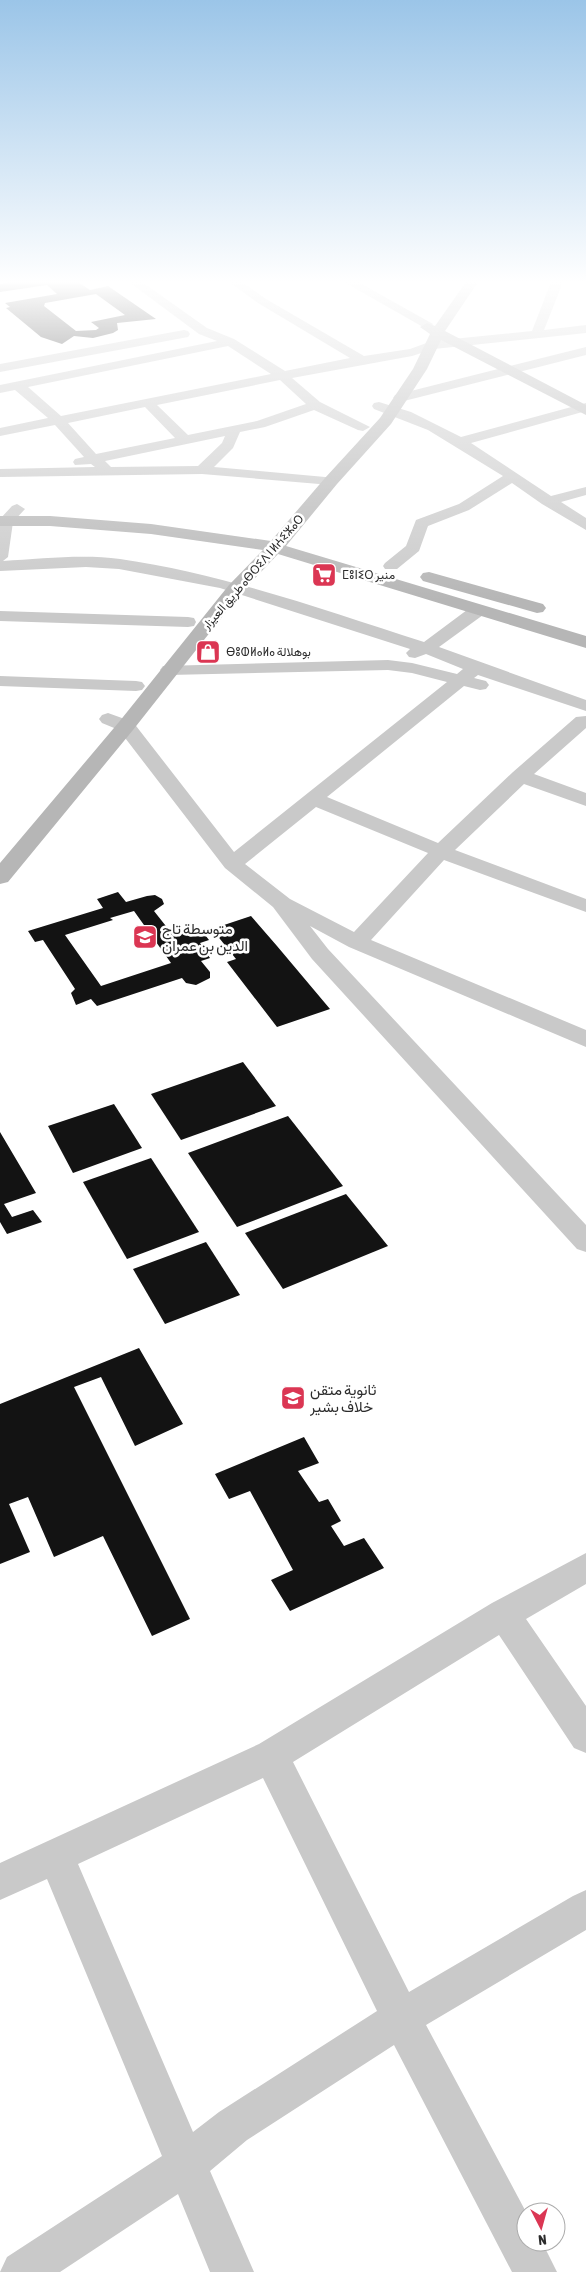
<svg xmlns="http://www.w3.org/2000/svg" width="586" height="2272" font-family="'Asap Condensed',Vazirmatn,'Noto Sans Tifinagh',sans-serif">
<style>
.building{fill:#131313;fill-rule:evenodd}
.lines{fill:none;stroke-linecap:round;stroke-linejoin:round}
.street{fill:#c9c9c9;fill-rule:evenodd}
.secondary{fill:#b6b6b6;fill-rule:evenodd}
.labels{text-anchor:middle;dominant-baseline:central;stroke-width:5;stroke-linejoin:round;paint-order:stroke}
.far-street-label{font-size:12px;fill:#2c2c2c;stroke:#fff}
.far-poi-label{font-size:12px;fill:#2c2c2c;stroke:#fff;text-anchor:start}
.poi-label{font-size:15px;fill:#2c2c2c;stroke:#fff;text-anchor:start}
</style>
<rect width="100%" height="100%" fill="#fff"/>
<g class="building">
<path d="M13 282H78L90 290 108 286 156 319 117 323 118 330 113 333 93 338 74 336 62 344 41 337 6 308 10 307 5 303 57 294 47 285 0 292V284ZM96 294 125 315 91 322 99 328 96 330 76 331 44 306 45 303Z"/>
<path d="M118 892 126 902 147 896 155 895 162 899 164 904 154 911 173 935 199 927 209 940 200 943 210 958 201 961 210 972V978L196 985 186 983 182 978 97 1006 91 999 76 1005 71 993 75 989 43 940 35 942 28 931 103 908 97 899ZM134 911 171 963 101 986 65 935 113 920 110 918Z"/>
<polygon points="251,916 277,946 330,1009 277,1027 227,962 236,959 212,929"/>
<polygon points="243,1062 276,1106 181,1140 151,1094"/>
<polygon points="114,1104 142,1148 73,1173 48,1126"/>
<polygon points="288,1116 343,1186 237,1227 188,1153"/>
<polygon points="0,1132 36,1193 4,1204 12,1217 33,1210 42,1222 7,1234 0,1222"/>
<polygon points="151,1158 199,1232 127,1259 83,1182"/>
<polygon points="346,1194 388,1246 283,1289 245,1233"/>
<polygon points="206,1242 240,1295 165,1324 133,1269"/>
<polygon points="139,1348 183,1424 135,1446 101,1377 74,1387 190,1619 152,1636 103,1536 54,1557 28,1497 9,1504 30,1552 0,1564 0,1404"/>
<polygon points="304,1437 319,1463 298,1471 319,1502 328,1499 341,1521 331,1526 344,1546 364,1538 384,1568 290,1611 271,1580 293,1570 250,1491 229,1499 215,1474"/>
</g>
<g class="lines">
<g class="street">
<path d="M129 282H142L207 328 234 339 285 371 350 358 258 303 229 282H242L266 299 364 356 410 349 432 341 532 331 551 282H563L544 330 586 325V333L434 349 412 356 292 378 320 402 370 427 363 431 358 430 314 410 265 427 240 432 233 448 214 467 336 478 338 481 331 485 202 474 0 477V469L95 467 91 464 75 465 73 462 75 459 84 457 55 425 0 436V428L48 418 15 390 0 393V385L217 341 199 334ZM228 346 271 374 61 416 28 387ZM280 380 306 404 257 421 188 435 157 405ZM145 407 175 438 96 454 68 423ZM225 436 222 443 198 466 111 467 105 461Z"/>
<polygon points="344,282 358,282 433,324 431,327 423,327"/>
<polygon points="184,330 188,331 190,334 188,337 0,372 0,364"/>
<polygon points="586,347 586,355 400,402 393,398 395,395"/>
<polygon points="379,402 411,412 461,437 586,403 586,411 471,443 551,496 586,487 586,495 561,502 586,518 586,530 542,504 512,483 469,510 428,526 419,551 397,569 385,569 383,566 385,563 406,546 416,520 459,504 503,476 428,430 374,409 372,406 374,403"/>
<path d="M17 504 25 509 13 522 8 557 3 561C41 559 82 554 120 559 224 574 324 610 424 642L471 607H483L485 611 483 615 439 647 586 700V711L478 675 474 678 486 681 489 685 486 689 480 690 464 686 327 797 438 843 513 772 576 717 586 716V728L534 774 586 793V806L524 784 455 850 586 899V912L444 860 371 940 586 1030V1047L349 947 310 926 328 949 586 1225V1252L577 1249 312 959 273 907 225 868 119 730 102 723 99 719 102 715 108 713 133 722 234 852 447 682 412 673 388 670 169 675 163 674 160 670 163 666 388 660 412 663 457 674 463 669 426 654 415 658 409 657 406 653 410 649 220 588 119 569 86 567 0 571V519L12 506ZM316 807 428 853 354 932 290 899 245 864Z"/>
<polygon points="0,611 188,617 194,618 196,622 194,626 188,627 0,621"/>
<polygon points="0,676 136,681 142,682 145,686 142,690 136,691 0,686"/>
<path d="M586 1553V1584L526 1619 586 1706V1753L574 1748 499 1635 293 1762 409 1992 573 1896 586 1890V1930L426 2025 526 2212V2242H542L557 2272H512L394 2045 247 2140 210 2171 254 2272H210L178 2194 60 2272H0L7 2257 162 2156 47 1879 0 1900V1863L259 1744 492 1603ZM263 1778 377 2011 219 2112 193 2132 78 1864Z"/>
</g>
<g class="secondary">
<polygon points="466,282 478,282 445,331 586,405 586,415 441,340 427,369 391,424 337,484 286,546 586,636 586,648 278,554 241,593 133,730 8,882 0,884 0,863 119,722 229,585 263,550 151,534 50,526 0,526 0,516 50,516 151,524 271,541 325,478 380,418 413,369 430,334 420,327 427,323 435,326"/>
<polygon points="429,572 543,604 546,608 543,612 537,613 423,581 420,577 423,573"/>
</g>
</g>
<linearGradient id="sky" x2="0" y2="1"><stop stop-color="#9bc5e8"/><stop offset="0.47" stop-color="#fff"/><stop offset="1" stop-color="#fff" stop-opacity="0"/></linearGradient>
<rect width="586" height="600" fill="url(#sky)"/>
<defs>
<symbol id="supermarket-square" viewBox="-11 -11 22 22"><rect x="-9" y="-9" width="18" height="18" rx="4" fill="#db3653" stroke="#fff"/><path d="M-6-5.5h2.5l.6 2H6L4.5 2H-2.5L-4.4-4H-6ZM-1.5 3.2a1.3 1.3 0 1 0 .1 0ZM3 3.2a1.3 1.3 0 1 0 .1 0Z" fill="#fff"/></symbol>
<symbol id="shop-square" viewBox="-11 -11 22 22"><rect x="-9" y="-9" width="18" height="18" rx="4" fill="#db3653" stroke="#fff"/><path d="M-5-2.5h2.3a2.7 3.5 0 0 1 5.4 0H5L5.5 6h-11ZM-1.5-2.5h3a1.5 2.3 0 0 0-3 0Z" fill="#fff"/></symbol>
<symbol id="school-square" viewBox="-11 -11 22 22"><rect x="-9" y="-9" width="18" height="18" rx="4" fill="#db3653" stroke="#fff"/><path d="M0-5L7-2L0 1L-7-2ZM-4 1L0 2.5L4 1V4Q0 6-4 4Z" fill="#fff"/></symbol>
</defs>
<g fill-rule="evenodd">
<use href="#supermarket-square" x="310" y="561" width="28" height="28"/>
<use href="#shop-square" x="194" y="638" width="28" height="28"/>
<use href="#school-square" x="131" y="923" width="28" height="28"/>
<use href="#school-square" x="279" y="1384" width="28" height="28"/>
</g>
<g class="labels">
<g class="far-street-label">
<text transform="translate(253 572) rotate(-49)">طريق العيزار ⴰⴱⵔⵉⴷ ⵏ ⵍⵄⵉⵣⴰⵔ</text>
</g>
<g class="far-poi-label">
<text x="342" y="575">ⵎⵓⵏⵉⵔ منير</text>
<text x="226" y="652">ⴱⵓⵀⵍⴰⵍⴰ بوهلالة</text>
</g>
<g class="poi-label">
<text x="162" y="928">متوسطة تاج<tspan x="162" dy="17">الدين بن عمران</tspan></text>
<text x="310" y="1389">ثانوية متقن<tspan x="310" dy="17">خلاف بشير</tspan></text>
</g>
</g>
<g transform="translate(541 2227) rotate(174)"><circle r="24" fill="#ffffff" stroke="#ababab"/>
<path d="M0-4L9 19L0 12L-9 19Z" fill="#db3653"/>
<text y="-8" font-size="14" font-weight="bold" text-anchor="middle" fill="#2c2c2c">N</text>
</g>
</svg>
